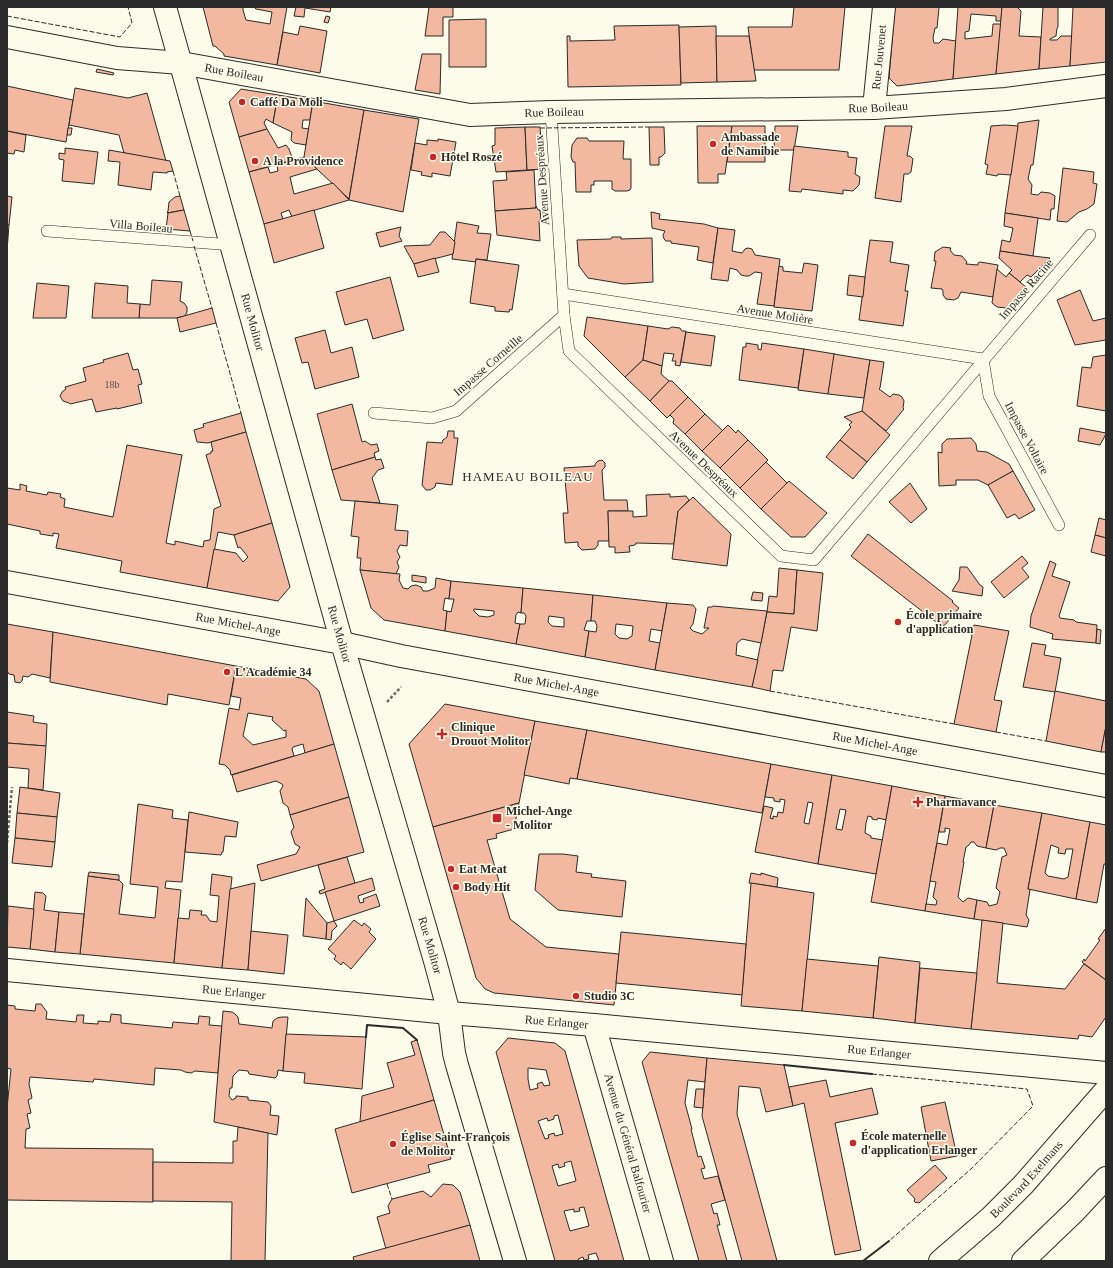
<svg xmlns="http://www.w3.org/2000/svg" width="1113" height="1268" font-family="'Times New Roman',serif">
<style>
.building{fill:#f2b8a0;stroke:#2b2b2b;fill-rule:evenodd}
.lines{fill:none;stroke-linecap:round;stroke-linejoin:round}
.lane-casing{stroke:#2b2b2b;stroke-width:12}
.street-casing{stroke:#2b2b2b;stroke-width:24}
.secondary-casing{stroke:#2b2b2b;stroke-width:24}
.primary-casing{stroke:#2b2b2b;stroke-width:24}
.path{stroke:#6a6964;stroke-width:2.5;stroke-dasharray:3 2;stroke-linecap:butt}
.lane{stroke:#fdfbea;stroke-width:11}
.street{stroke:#fdfbea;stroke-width:22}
.secondary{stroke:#fdfbea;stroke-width:22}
.primary{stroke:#fdfbea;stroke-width:22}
.fence{stroke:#2b2b2b;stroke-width:1;stroke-dasharray:5 2;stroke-linecap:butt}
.wall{stroke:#2b2b2b;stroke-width:2}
.poi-dot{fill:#c62828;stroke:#fdfbea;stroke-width:1.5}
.labels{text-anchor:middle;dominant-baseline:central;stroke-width:3;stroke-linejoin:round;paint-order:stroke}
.number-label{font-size:10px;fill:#5d4e48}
.street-label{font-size:12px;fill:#2b2b2b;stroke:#fdfbea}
.poi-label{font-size:12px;font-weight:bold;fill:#2b2b2b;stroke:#fdfbea;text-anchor:start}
.neighbourhood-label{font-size:13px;letter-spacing:1px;fill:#2b2b2b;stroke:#fdfbea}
</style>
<rect width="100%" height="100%" fill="#fdfbea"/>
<g class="building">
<polygon points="203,7 243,7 243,10 246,20 270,24 272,12 256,9 254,7 287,7 277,65 224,56 224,54 215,46 213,46"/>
<polygon points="296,7 331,7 330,12 305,8 304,17 294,16"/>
<polygon points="429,7 453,7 453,17 443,17 443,36 425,36"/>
<polygon points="794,7 845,7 839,70 754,70 748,27 792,27"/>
<polygon points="895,7 938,7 939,8 937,28 935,28 933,38 934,43 939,43 943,39 956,41 953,79 897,86 889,78"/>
<polygon points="958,7 1002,7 1001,21 996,21 996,16 971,14 969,31 965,32 965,39 992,36 993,24 1001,24 996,74 953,79"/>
<polygon points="1002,7 1017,7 1021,11 1019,36 1041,37 1039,69 996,74"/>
<polygon points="1043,7 1058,7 1058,27 1057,28 1056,36 1050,39 1050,40 1057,40 1061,36 1072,36 1070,66 1039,69"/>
<polygon points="1073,7 1106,7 1106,62 1070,66"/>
<polygon points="326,16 330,17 328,23 324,22"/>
<polygon points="486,19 486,67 449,67 449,20"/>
<polygon points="679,25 681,85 568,87 567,36 570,36 570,41 615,40 614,26"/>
<polygon points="300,26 327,31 320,73 277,65 283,32 298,35"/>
<polygon points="716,26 717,82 681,83 679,27"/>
<polygon points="716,36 749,36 756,81 717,82"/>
<polygon points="422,54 441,54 440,94 415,90"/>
<polygon points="97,69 114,73 113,75 96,72"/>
<polygon points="7,86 73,100 66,142 7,131"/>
<polygon points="75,88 128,98 147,93 166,161 124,153 119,135 69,125"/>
<polygon points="241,89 278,95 273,123 266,119 264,123 267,129 239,137 229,102"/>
<polygon points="278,95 313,101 310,120 303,120 302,128 309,129 306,145 294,143 291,140 292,132 273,123"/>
<polygon points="313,101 364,110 349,199 304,157"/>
<polygon points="364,110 419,119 403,212 349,200"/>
<polygon points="1039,120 1033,165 1031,165 1028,179 1032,185 1031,194 1038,195 1041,192 1050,193 1055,196 1054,209 1051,209 1050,220 1005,213 1018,123"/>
<polygon points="1005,125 1018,126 1011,175 998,174 997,176 986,174 988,165 985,164 991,126"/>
<polygon points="697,126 732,126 725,174 718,174 718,183 698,183"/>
<polygon points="732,126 765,126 765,162 727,162"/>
<polygon points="775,126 798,126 794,150 774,150"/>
<polygon points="885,126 912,126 907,156 910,156 913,159 911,172 908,174 904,174 901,202 875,198"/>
<polygon points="525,127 527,170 496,172 492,146 495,145 495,128"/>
<polygon points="525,127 540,127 543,169 527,170"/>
<polygon points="649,127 664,127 665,153 661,157 659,157 659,165 650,165"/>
<polygon points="68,128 72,128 71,135 67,135"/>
<polygon points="267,129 278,148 286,145 289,149 293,160 249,172 239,137"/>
<polygon points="7,131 26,135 24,152 15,150 14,154 7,153"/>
<polygon points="577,138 587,138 589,141 624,141 623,159 631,159 631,188 630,190 627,191 615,191 612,189 612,181 594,181 594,185 591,185 591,192 576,192 575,162 573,162 571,157 572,145"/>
<polygon points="438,139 456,142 450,176 432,173 432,177 421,175 422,172 411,170 415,143 427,145 427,140 438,141"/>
<polygon points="794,146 848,152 848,157 857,158 855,174 860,177 859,185 853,191 843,190 843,194 802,189 801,192 789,191"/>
<polygon points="65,148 98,152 94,184 62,181 64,160 59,159 59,153 65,154"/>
<polygon points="109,150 170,161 173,171 167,172 167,173 153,172 151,190 118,185 120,162 108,161"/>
<polygon points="304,157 317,169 290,177 294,194 333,183 349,200 292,217 289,210 281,213 283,219 264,224 249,172 268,167 270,173 278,171 277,165"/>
<polygon points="1063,168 1094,172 1093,183 1097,184 1094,204 1087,209 1079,212 1067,222 1057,221"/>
<polygon points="534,170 536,208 495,211 493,181 507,180 506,172"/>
<polygon points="7,196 12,197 9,225 7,224"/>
<polygon points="180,196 184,210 167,213 168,211 169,202 175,197"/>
<polygon points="536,206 538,210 540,210 541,220 539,221 540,241 497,235 495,211 536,208"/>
<polygon points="184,210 190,231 166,229 168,213"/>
<polygon points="314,210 324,248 274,263 264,224"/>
<polygon points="651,212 660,214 659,219 704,224 718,228 713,263 697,260 699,247 671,243 671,241 666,241 664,239 663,235 665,231 652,228"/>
<polygon points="1005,213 1038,218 1033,256 1000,251 1002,240 1010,242 1013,228 1004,226"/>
<polygon points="457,222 479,226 477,233 491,234 487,260 476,259 476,262 452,259"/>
<polygon points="7,224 9,225 7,251"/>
<polygon points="401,227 399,236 402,241 380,247 376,233"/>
<polygon points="718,228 735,230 732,251 742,253 745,249 748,248 752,249 755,255 780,259 774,306 757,304 762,273 755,272 749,276 745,276 741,275 737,270 730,268 728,281 711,279"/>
<polygon points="440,232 445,232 455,242 453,254 414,264 404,246 430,245"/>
<polygon points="612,237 621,237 621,239 652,238 653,282 624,284 588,278 579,266 577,240 611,239"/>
<polygon points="870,240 893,242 890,262 909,265 905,291 908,291 903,326 859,320"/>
<polygon points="943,247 951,248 950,250 954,255 962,256 967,262 966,264 978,265 978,263 980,262 998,265 993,297 961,292 958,298 954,300 946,299 943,295 943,291 942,289 931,288 936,261 934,261 935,252"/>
<polygon points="1000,251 1033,256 1050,258 1031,277 1027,275 1020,282 1009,273 1012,270 999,258"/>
<polygon points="435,258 439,272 418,277 414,264"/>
<polygon points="476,259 519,265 512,310 510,309 509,312 495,311 495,307 470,303"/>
<polygon points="804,263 818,265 812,311 774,307 779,266 783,267 783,271 802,273"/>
<polygon points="997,269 1006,277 1009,273 1026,287 1010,306 1006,308 997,307 992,303"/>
<polygon points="849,275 865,277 863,297 847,295"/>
<polygon points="390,277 404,330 373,339 367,319 345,325 336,292"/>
<polygon points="152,280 182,282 180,301 184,303 187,307 187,312 185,316 176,318 139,318 140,304 150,305"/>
<polygon points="37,283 69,286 66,318 33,318"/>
<polygon points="95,283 128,286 127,303 140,304 139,318 92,318"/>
<polygon points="1080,290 1093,321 1106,318 1106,340 1075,345 1057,300"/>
<polygon points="212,308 216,323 180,332 177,318"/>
<polygon points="587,317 648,326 643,360 625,377 584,336"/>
<polygon points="648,326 668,329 672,327 680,328 682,331 686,331 680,366 675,365 676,361 672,361 674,354 664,353 662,366 643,360"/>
<polygon points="325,330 331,353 352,347 359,377 315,389 308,362 302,363 295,338"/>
<polygon points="686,332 715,336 711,366 681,362"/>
<polygon points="746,343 758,345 758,349 761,350 762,343 804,349 798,388 739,380 743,347 746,347"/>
<polygon points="804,349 835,354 828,394 798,390"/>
<polygon points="128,353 133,370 138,369 142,384 138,385 142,403 117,409 117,408 96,412 92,399 70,404 69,403 63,401 60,396 62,392 66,389 65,387 86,381 83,368 104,362 103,360"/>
<polygon points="834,354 870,360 864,398 828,394"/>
<polygon points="1106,355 1106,411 1077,406 1082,367 1091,368 1093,357"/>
<polygon points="643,360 662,366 661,374 669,381 650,401 625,377"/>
<polygon points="870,360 884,362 880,388 879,389 890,397 893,394 899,395 902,397 904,401 903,408 904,409 886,431 862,411"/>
<polygon points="669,381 672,381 688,397 667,418 650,401"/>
<polygon points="688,397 705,414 685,434 673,423 674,419 670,415"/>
<polygon points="352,404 362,442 365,441 371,445 377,444 379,451 374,453 375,457 332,470 317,414"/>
<polygon points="862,411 890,435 867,462 840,440 851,427 849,425 852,422 844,417"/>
<polygon points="241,413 246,432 208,443 197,442 194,430 204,427 203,424"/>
<polygon points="705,414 723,431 702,451 685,434"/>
<polygon points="728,425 736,433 738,430 748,440 720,468 702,451"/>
<polygon points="1080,428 1106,433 1106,434 1100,445 1078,441"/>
<polygon points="448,431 454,431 454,438 458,438 452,485 436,483 435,487 430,490 426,490 422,485 427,442 442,443 443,440 447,437"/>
<polygon points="246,432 272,523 234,535 218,532 207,588 120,572 122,561 56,548 59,534 53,533 53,536 40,534 40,531 7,524 7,488 20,490 20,484 27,486 26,491 47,495 48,492 61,494 60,497 65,499 64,507 113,517 127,445 182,455 166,543 175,545 175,541 203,547 204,541 210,540 214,509 221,506 206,455 211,453 211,451 213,451 211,442"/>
<polygon points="971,438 976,444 977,451 987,452 1009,464 1013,471 988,485 978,480 956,480 956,485 939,486 938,452 942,453 942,444 947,439"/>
<polygon points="748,440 768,460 740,488 720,468"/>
<polygon points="840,440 867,462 853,479 826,457"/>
<polygon points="375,457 376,460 381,459 384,468 378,470 372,478 380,503 341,500 332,470"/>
<polygon points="602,460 605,463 605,467 602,470 604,500 627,500 628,511 608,511 609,541 598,541 598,545 595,549 582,550 578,546 578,542 565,543 563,513 568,513 564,468 595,466 595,464 598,461"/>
<polygon points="766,462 787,483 761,509 740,488"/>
<polygon points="1013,471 1035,510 1019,519 1015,514 1007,518 988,485"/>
<polygon points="789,481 827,513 805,537 791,537 761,509"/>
<polygon points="910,483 927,509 911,523 889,502"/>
<polygon points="670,494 670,497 686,496 689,500 678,511 674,544 636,543 635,545 629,546 630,552 615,553 615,547 609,547 608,511 633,511 633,517 647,516 646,495"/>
<polygon points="693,497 731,534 727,566 672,559 678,511"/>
<polygon points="355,501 398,505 395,530 408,531 407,546 400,545 397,551 400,557 397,562 399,567 396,574 360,570 361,558 357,558 359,537 351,536"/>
<polygon points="1099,518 1106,520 1106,538 1095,535"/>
<polygon points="272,523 290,587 278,601 207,588 214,549 236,553 243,562 248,557 240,547 238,548 234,535"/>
<polygon points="868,534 953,601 952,602 959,608 944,626 937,621 936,622 851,556"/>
<polygon points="1095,535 1106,538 1106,556 1091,552"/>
<polygon points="1022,556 1028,563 1022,568 1029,577 1004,598 991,582"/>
<polygon points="1050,561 1056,564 1052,576 1070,582 1059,616 1060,618 1074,620 1076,622 1097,625 1096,643 1052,639 1053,634 1030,627 1031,616"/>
<polygon points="960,567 967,567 980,585 983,587 982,596 952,591 959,580"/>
<polygon points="779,568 797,570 794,614 767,612 769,596 777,597"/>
<polygon points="360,570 400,574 399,580 403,588 408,589 411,586 416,585 421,587 423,591 428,591 435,588 436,578 451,581 449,599 445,598 443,610 447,611 445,631 384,620 371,608"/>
<polygon points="797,570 823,573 817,631 791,627 783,671 773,670 770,691 752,687 767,612 794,614"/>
<polygon points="412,575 426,577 426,583 412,581"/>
<path d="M451 581 523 588 521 613 518 612 516 615 515 623 520 624 516 644 445 631 447 611 451 612 454 599H449ZM474 609 494 611V615L488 617 479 616 474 611Z"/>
<path d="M523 588 593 595 591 621H587L584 630 589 631 585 657 516 644 520 624H525L526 616 524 613H521ZM549 616 564 618V627L552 626 548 622Z"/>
<polygon points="753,592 763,593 762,601 751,600"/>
<path d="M593 595 667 603 662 631 651 629 649 641 660 643 655 670 585 657 589 631 596 632 597 626 595 621H591ZM616 624 633 626 632 636 627 639 619 638 615 634Z"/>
<polygon points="667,603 693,605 696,609 693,624 690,628 693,631 702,634 709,628 704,628 708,607 712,607 713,606 767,611 761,643 742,639 737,643 736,655 758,660 752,687 655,670"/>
<polygon points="7,624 53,632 50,678 32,674 28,677 23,676 22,681 20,683 15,682 14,675 9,674 7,671"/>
<polygon points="974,625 1009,631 994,700 1002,701 996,732 954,724"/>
<polygon points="1097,629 1101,630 1100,644 1096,643"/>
<polygon points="53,632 236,666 229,705 168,694 167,705 50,682"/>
<polygon points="1032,643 1046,645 1044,655 1061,658 1055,692 1023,687"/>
<path d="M236 666 306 679 319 691 334 744 305 753 303 744 293 747 292 749 294 756 231 775 230 770 225 765 219 764 229 708 239 710 241 698 231 696ZM248 713 273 717 272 720 284 731 286 730V737L253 745 243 736Z"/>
<polygon points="1055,691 1106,701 1106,726 1101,752 1046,741"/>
<polygon points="445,704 535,721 519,803 433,827 409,744"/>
<polygon points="7,712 34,716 33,722 47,724 46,746 7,743"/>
<polygon points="535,721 587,730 577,779 570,778 569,784 524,775"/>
<polygon points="1106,726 1106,752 1101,752"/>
<polygon points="587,730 771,764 762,813 577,779"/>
<polygon points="7,743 46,746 43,790 28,788 29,769 7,767"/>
<polygon points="334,744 349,797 290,815 288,807 283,803 280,791 283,786 282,784 276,781 237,792 232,775"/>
<path d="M771 764 832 775 818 864 755 852 764 806 773 808 770 818 773 819V816L777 817 778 812 783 813 785 800 780 799V802L774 801V798L765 797ZM808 802 813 803 809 824 804 823Z"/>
<path d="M832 775 892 786 886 820 878 818 877 820 872 819V817L868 816 866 823 865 833 871 836V838L883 840 876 874 818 864ZM840 809 846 810 842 830 836 829Z"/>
<polygon points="892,786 945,796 925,911 871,902"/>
<polygon points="20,787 60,793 57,817 17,813"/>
<polygon points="945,796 994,805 986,848 977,846 974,842 971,842 969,845 966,847 963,862 964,862 958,897 963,902 968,898 977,900 974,919 925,911 926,904 936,905 937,901 933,897 936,882 930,881 937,843 947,845 950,829 945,828 945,832 939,832"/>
<polygon points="349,797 364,852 261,881 257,865 296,854 300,847 295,844 291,832 294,827 290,815"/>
<polygon points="519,803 514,829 496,834 497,838 487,840 510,919 546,947 619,954 614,1005 494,993 485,989 476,978 433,827"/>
<polygon points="138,804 173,810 172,818 188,820 182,882 166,881 165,888 181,890 174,963 80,954 88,876 119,880 123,884 119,914 155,918 158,887 130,884"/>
<polygon points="994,805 1042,813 1028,889 1030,890 1026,915 1029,920 1027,927 974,919 977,900 987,902 989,906 997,904 1000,892 996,888 1002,857 1007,855 1004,848 1000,848 996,850 986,848"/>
<polygon points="189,812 238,822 236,837 225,836 223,852 222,852 221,855 185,852"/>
<polygon points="17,813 57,817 55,842 15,838"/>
<path d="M1042 813 1090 822 1076 899 1028 889ZM1051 845 1059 848 1058 853 1065 854 1066 849H1073L1068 877 1064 879 1048 876 1045 873Z"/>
<polygon points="1090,822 1106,825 1106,864 1104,864 1097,903 1076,899"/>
<polygon points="15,838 55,842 52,867 12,863"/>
<polygon points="539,854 563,854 578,856 576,872 592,874 591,877 626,881 622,917 558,910 535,890"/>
<polygon points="347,857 355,883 320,894 319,891 325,889 318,865"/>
<polygon points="89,872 119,875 119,880 88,876"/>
<polygon points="751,873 761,875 761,873 778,878 777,887 749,883"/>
<polygon points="212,874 232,877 222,968 174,963 178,918 189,919 190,910 202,911 201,915 206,915 210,921 217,922 219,896 210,895"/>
<polygon points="372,878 375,890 358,896 360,903 364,902 363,899 376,894 380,906 334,921 325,892"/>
<polygon points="255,883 248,970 222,968 230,889"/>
<polygon points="751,883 814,893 802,1011 741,1006"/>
<polygon points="35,892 43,893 46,896 44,910 59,912 55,952 30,949"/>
<polygon points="306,898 327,923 326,939 303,936"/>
<polygon points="8,906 34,909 30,949 7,947"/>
<polygon points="59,912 84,914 80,954 55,952"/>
<polygon points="354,920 362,926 364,923 371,929 369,932 376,939 351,969 343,962 341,965 334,959 336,956 328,949"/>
<polygon points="982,920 1003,923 997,983 1065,989 1084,964 1106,980 1106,1017 1092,1037 1079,1035 1078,1039 971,1029"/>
<polygon points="334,921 337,926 332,931 331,940 326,939 327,923"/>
<polygon points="1106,928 1106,980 1082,962 1084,959 1085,961 1100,940 1098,939"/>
<polygon points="251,931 288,935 284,974 248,970"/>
<polygon points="621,932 746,944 742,995 616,983"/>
<polygon points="879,957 920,962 915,1023 873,1018"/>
<polygon points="807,959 878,966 873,1018 802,1011"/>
<polygon points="920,968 977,973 971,1029 915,1023"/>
<polygon points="36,1004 41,1004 47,1012 46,1019 76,1022 77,1015 84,1015 83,1023 98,1024 98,1021 110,1022 111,1014 121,1015 121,1023 172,1028 173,1022 198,1024 199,1016 210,1017 209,1025 222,1026 218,1073 195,1071 191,1073 185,1072 181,1070 155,1068 154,1085 94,1079 93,1082 30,1077 29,1084 32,1098 28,1100 31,1113 27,1114 30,1128 26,1129 25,1148 153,1149 153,1202 7,1200 7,1108 11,1069 7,1068 7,1005 15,1006 15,1009 35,1011"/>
<polygon points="223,1011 232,1012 235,1014 238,1017 239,1024 272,1028 273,1021 277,1018 282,1017 288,1017 283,1071 278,1070 277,1076 275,1078 249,1074 248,1071 239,1070 233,1076 232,1088 230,1088 229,1096 232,1100 236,1098 236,1096 248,1097 248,1100 268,1102 271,1106 270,1115 279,1116 277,1135 214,1122"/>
<polygon points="286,1034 366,1037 362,1089 304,1083 305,1073 283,1071"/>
<path d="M508 1038 555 1043 565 1051 624 1261H599L596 1253 588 1255 589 1259 584 1260 583 1257 578 1259 579 1261H555L496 1052ZM528 1068 546 1070 550 1085 544 1086 542 1082 537 1084 538 1088 530 1090 528 1079ZM558 1115 563 1134 555 1136 554 1133 548 1135 549 1138 545 1139 538 1121 547 1118 548 1121 554 1119V1116ZM571 1161 576 1181 558 1186 552 1166 558 1164 559 1168 565 1166 564 1163ZM584 1207 589 1226 570 1231 564 1211 574 1209V1212L580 1211 579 1208Z"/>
<polygon points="417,1040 434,1100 360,1122 362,1096 394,1087 387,1063 415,1055 411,1042"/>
<polygon points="650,1052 707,1058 705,1082 688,1080 685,1103 692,1129 691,1129 698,1157 701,1156 705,1168 701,1169 704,1179 718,1176 725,1200 711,1204 714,1214 717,1213 720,1225 717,1225 727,1261 699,1261 642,1062"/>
<polygon points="707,1058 784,1065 793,1106 766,1112 760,1088 739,1086 737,1114 777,1261 742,1261 702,1116"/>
<polygon points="826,1080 830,1097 872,1088 878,1114 835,1123 861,1250 835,1255 804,1103 793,1106 789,1087"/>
<polygon points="696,1089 704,1089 703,1108 694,1107"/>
<polygon points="434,1100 451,1159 428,1165 430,1172 352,1193 335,1129"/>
<polygon points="945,1102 957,1156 931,1161 921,1107"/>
<polygon points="238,1127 268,1133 265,1261 231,1261 232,1202 153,1201 153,1162 233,1163 233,1141 237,1141"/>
<polygon points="935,1165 947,1178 919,1203 917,1202 916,1203 914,1201 915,1199 907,1190"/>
<polygon points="443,1184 453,1185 460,1192 470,1225 386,1249 377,1217 390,1213 388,1206 392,1199 423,1191 431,1197"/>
<polygon points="470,1225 480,1261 354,1261 353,1257"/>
</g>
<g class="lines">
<defs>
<g id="lane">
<polyline points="551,112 564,315 569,351 781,556 814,560 1090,235"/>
<polyline points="47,231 233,245"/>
<polyline points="563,294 983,359"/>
<polyline points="983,359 989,396 1059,525"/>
<polyline points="374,413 432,418 456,411 564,315"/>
</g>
<g id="street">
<path id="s1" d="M7 37 117 58 181 63 470 115 551 112 874 108 1006 99 1106 86"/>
<path id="s2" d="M874 108 884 7"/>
<path id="s3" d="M7 582 342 643 401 656 1106 786"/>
<path id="s4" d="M7 970 449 1013 594 1025 1106 1073"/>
<path id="s5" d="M594 1025 662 1261"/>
</g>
<g id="secondary">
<path id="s6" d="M165 7 342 643 435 961 449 1013 454 1053 457 1065 515 1261"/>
</g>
<g id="primary">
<path id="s7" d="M940 1261 991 1217 1023 1185 1106 1090"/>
<polyline points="1023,1261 1075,1211 1106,1178"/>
</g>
</defs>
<use href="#lane" class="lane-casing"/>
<use href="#street" class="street-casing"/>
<use href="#secondary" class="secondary-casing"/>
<use href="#primary" class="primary-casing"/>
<g class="path">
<polyline points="387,702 401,687"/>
<polyline points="7,843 12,787"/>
</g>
<use href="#lane" class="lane"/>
<use href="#street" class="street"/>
<use href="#secondary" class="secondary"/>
<use href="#primary" class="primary"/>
<g class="fence">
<polyline points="7,16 120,37 132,23 128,7"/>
<polyline points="540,128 649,127"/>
<polyline points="173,171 180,196"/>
<polyline points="190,231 193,241"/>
<polyline points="194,246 212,308"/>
<polyline points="216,323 241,413"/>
<polyline points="770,691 954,724"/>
<polyline points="996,732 1046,741"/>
<polyline points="872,1074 1027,1089 1033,1106 971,1169 889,1241"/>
<polyline points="387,1184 392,1199"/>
</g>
<g class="wall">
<polyline points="366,1037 367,1025 403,1028 417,1040"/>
<polyline points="784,1065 872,1074"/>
<polyline points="863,1261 889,1241"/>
</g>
</g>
<g class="poi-dot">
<circle cx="242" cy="102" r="4"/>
<circle cx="713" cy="144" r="4"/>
<circle cx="433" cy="157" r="4"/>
<circle cx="255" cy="161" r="4"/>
<circle cx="898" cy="622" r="4"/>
<circle cx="227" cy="672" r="4"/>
<path d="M440 728h4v4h4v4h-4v4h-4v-4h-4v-4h4z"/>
<path d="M916 796h4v4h4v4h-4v4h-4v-4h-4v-4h4z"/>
<rect x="492" y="813" width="10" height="10" rx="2"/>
<circle cx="451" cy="869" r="4"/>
<circle cx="456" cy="887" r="4"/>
<circle cx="576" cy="996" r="4"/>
<circle cx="853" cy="1143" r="4"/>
<circle cx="393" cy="1144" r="4"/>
</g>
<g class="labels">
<g class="number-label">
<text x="112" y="384">18b</text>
</g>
<g class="street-label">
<text stroke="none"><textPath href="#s2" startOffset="51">Rue Jouvenet</textPath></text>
<text stroke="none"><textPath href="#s1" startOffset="230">Rue Boileau</textPath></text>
<text stroke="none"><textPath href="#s1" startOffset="878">Rue Boileau</textPath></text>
<text stroke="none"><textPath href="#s1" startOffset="554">Rue Boileau</textPath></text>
<text transform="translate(542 180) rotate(-94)">Avenue Despréaux</text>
<text transform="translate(141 226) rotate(5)">Villa Boileau</text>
<text transform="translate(1026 289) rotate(-49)">Impasse Racine</text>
<text transform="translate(775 314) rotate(9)">Avenue Molière</text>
<text stroke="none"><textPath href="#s6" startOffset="327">Rue Molitor</textPath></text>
<text transform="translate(488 365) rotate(-41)">Impasse Corneille</text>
<text transform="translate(1027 438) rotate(62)">Impasse Voltaire</text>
<text transform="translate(704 464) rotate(44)">Avenue Despréaux</text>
<text stroke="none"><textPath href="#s3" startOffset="235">Rue Michel-Ange</textPath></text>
<text stroke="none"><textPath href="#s6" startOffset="651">Rue Molitor</textPath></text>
<text stroke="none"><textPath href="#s3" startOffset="559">Rue Michel-Ange</textPath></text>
<text stroke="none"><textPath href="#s3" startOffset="883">Rue Michel-Ange</textPath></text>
<text stroke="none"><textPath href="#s6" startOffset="975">Rue Molitor</textPath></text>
<text stroke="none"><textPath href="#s4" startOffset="228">Rue Erlanger</textPath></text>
<text stroke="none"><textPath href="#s4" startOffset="552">Rue Erlanger</textPath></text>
<text stroke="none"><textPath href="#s4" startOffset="876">Rue Erlanger</textPath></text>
<text stroke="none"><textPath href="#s5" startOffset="123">Avenue du Général Balfourier</textPath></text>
<text stroke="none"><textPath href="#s7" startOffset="119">Boulevard Exelmans</textPath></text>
</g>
<g class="poi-label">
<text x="250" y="102">Caffé Da Moli</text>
<text x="721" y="137">Ambassade<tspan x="721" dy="14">de Namibie</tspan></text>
<text x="441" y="157">Hôtel Roszé</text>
<text x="263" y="161">A la Providence</text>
<text x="906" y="615">École primaire<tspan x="906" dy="14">d'application</tspan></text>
<text x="235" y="672">L’Académie 34</text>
<text x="451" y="727">Clinique<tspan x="451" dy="14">Drouot Molitor</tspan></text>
<text x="926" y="802">Pharmavance</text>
<text x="506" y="811">Michel-Ange<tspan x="506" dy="14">- Molitor</tspan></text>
<text x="459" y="869">Eat Meat</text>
<text x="464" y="887">Body Hit</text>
<text x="584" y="996">Studio 3C</text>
<text x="861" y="1136">École maternelle<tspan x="861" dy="14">d'application Erlanger</tspan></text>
<text x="401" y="1137">Église Saint-François<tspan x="401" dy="14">de Molitor</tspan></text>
</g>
<g class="neighbourhood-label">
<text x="528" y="476">HAMEAU BOILEAU</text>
</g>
</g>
<rect width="1113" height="1268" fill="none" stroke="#2b2b2b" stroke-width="16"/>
</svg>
